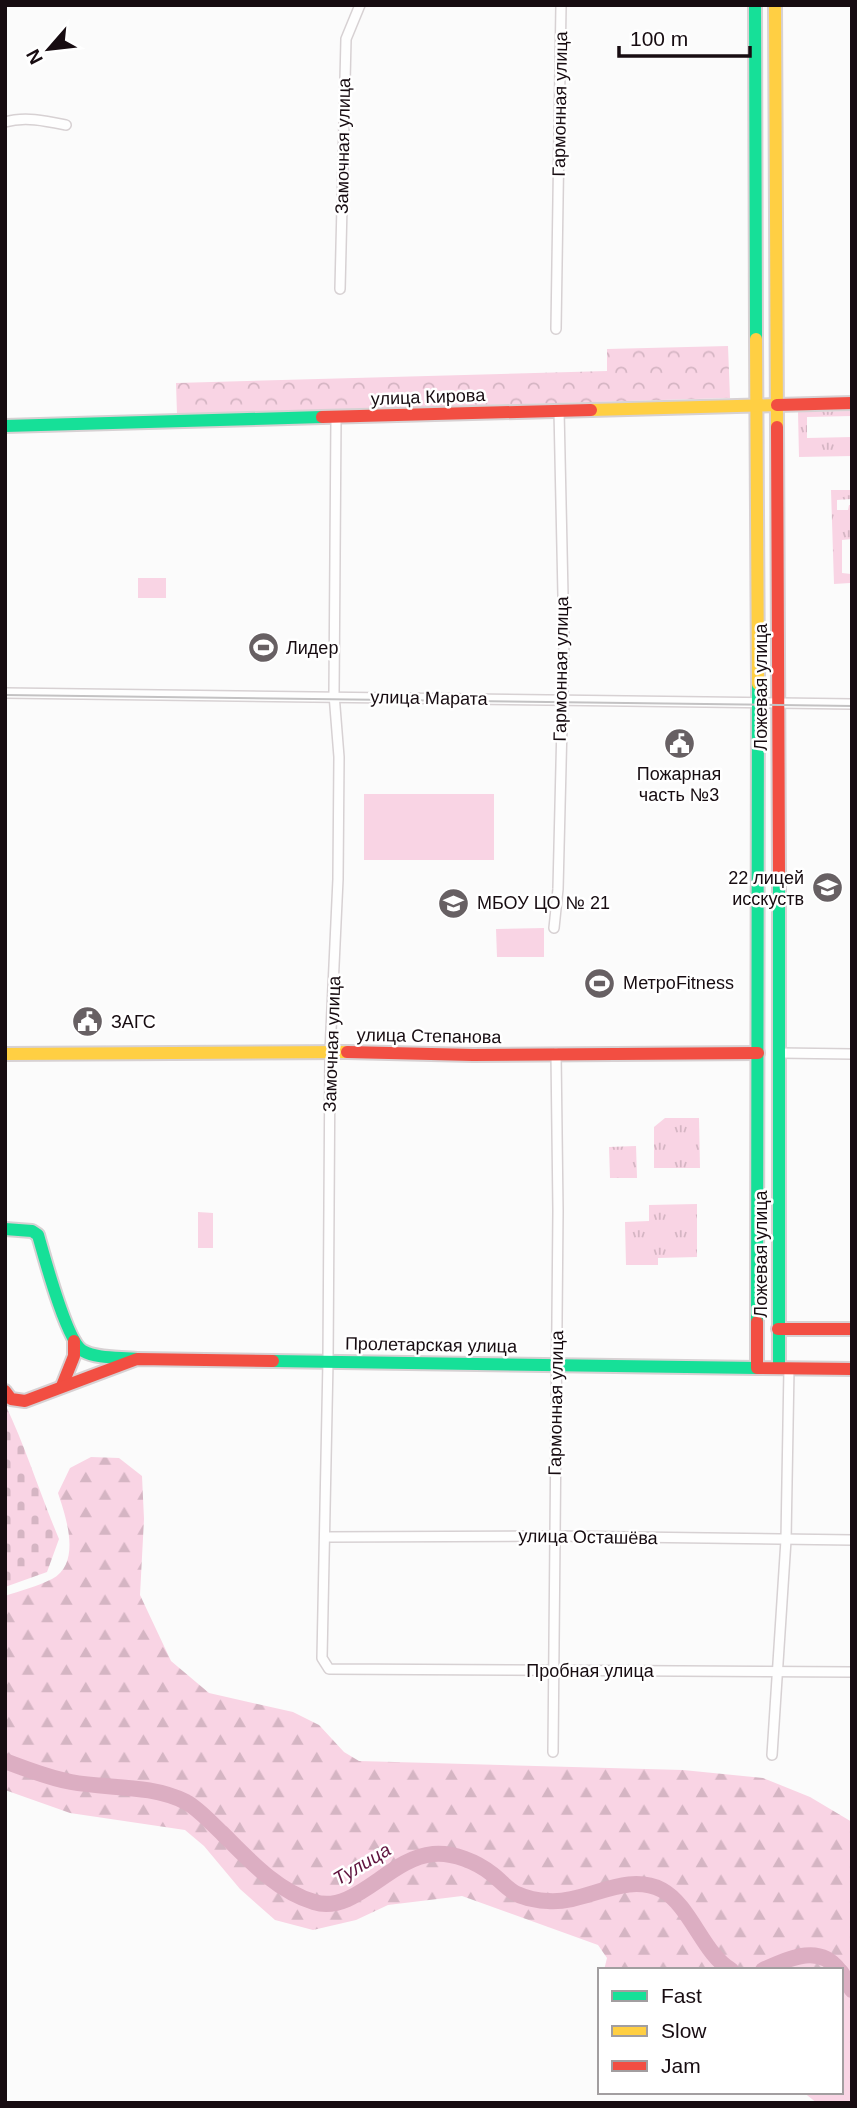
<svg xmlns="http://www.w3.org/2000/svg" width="857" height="2108" font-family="Arial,sans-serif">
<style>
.grass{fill:url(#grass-tufts)}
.forest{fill:url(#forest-firs)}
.cemetery{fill:url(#cemetery-stones)}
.park{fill:url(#park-crowns)}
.pitch{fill:#f9d4e4}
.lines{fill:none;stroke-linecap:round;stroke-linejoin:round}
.river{stroke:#dcaec2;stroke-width:16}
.street-casing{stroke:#d7d1d3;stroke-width:12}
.fast-casing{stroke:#d7d1d3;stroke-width:16}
.slow-casing{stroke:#d7d1d3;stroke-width:16}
.jam-casing{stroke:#d7d1d3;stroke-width:16}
.street{stroke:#fefefe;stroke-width:9}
.fast{stroke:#16e098;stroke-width:12}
.slow{stroke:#ffcf43;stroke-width:12}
.jam{stroke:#f24e42;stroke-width:12}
.tram{stroke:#c3c2c3;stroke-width:2}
.labels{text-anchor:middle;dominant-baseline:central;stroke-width:5;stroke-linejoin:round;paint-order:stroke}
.street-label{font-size:18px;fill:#170c11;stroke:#fff}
.poi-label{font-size:18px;fill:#170c11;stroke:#fff;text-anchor:start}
.water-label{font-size:19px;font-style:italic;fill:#5f123d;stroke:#fff}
</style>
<defs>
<pattern id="grass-tufts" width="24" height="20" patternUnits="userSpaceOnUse" patternTransform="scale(1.75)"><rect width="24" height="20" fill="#f9d4e4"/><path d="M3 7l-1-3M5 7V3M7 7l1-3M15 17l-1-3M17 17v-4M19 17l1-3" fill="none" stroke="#d5b5c3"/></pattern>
<pattern id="forest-firs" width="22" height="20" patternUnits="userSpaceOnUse" patternTransform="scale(1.75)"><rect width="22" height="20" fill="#f9d4e4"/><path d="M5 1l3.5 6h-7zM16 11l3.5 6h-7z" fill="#d5b5c3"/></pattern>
<pattern id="cemetery-stones" width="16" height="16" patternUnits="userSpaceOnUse" patternTransform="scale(1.75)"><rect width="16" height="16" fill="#f9d4e4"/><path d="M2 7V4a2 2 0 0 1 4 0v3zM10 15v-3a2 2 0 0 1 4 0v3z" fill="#d5b5c3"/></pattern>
<pattern id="park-crowns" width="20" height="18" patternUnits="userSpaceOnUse" patternTransform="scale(1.75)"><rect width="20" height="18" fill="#f9d4e4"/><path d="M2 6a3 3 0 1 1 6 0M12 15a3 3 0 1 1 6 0" fill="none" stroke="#d5b5c3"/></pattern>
</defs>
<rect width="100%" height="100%" fill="#fbfbfb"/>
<g class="grass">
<polygon points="852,411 852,416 807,417 807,438 852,437 852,456 799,457 798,412"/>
<polygon points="831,490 852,490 852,499 837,500 837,510 848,510 849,505 852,505 852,539 842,540 842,573 851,574 850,583 834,584"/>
<polygon points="665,1118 699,1118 700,1168 654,1168 654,1127"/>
<polygon points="636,1146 637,1178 610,1178 609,1147"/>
<polygon points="697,1204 697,1257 658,1258 658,1265 626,1265 625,1222 649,1221 649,1205"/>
</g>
<path class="forest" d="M91 1457 119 1458 142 1476 144 1519 140 1595 171 1661 209 1693 293 1712 319 1725 344 1752 359 1761 683 1770 763 1778 810 1797 852 1822V2103H817L803 2092H841V1970H604L607 1958 598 1945 462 1896 388 1905 356 1920 313 1930 275 1920 240 1889 204 1846 185 1830 70 1813 5 1790V1596C20 1591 38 1586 52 1579 82 1563 66 1517 58 1493L70 1468Z"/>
<path class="cemetery" d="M5 1404C26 1448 40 1494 59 1539L47 1572 5 1587Z"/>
<polygon class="park" points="728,346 730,398 177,414 176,383 607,371 607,349"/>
<g class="pitch">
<rect x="138" y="578" width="28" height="20"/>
<rect x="364" y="794" width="130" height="66"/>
<polygon points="544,928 544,957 497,957 496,929"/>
<polygon points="198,1212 213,1213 213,1248 198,1248"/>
</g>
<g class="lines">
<g class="river">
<path d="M5 1761C26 1769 49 1778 71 1782 108 1789 150 1784 186 1802 199 1809 211 1823 222 1833 249 1860 277 1891 314 1902 355 1915 389 1858 433 1854 453 1852 477 1862 492 1874 500 1880 508 1890 517 1894 525 1898 539 1901 548 1901 586 1904 625 1871 662 1890 690 1905 704 1955 731 1970"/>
<path d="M763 1970C788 1959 819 1943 839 1970"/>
<polyline points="841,1972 852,1990"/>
</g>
<defs>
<g id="street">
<path d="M5 122C25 116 47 121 66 125"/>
<polyline points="340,289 346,39 360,5"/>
<polyline points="556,329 561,5"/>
<polyline points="336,417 334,694 339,757 338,879 330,1052 328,1361 322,1658 329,1669 852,1672"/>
<polyline points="5,693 852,704"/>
<polyline points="554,928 558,889 564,642 559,410"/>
<polyline points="780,1053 852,1054"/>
<polyline points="325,1537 555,1536 852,1540"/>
<polyline points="553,1752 558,1211 556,1053"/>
<polyline points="772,1755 786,1540 789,1368"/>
</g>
<g id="fast">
<polyline points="755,5 756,339"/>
<polyline points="5,426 322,417"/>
<path d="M5 1229 32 1231 38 1235C44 1256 67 1342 83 1351 97 1359 121 1357 137 1359"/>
<polyline points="757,1322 758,684"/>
<polyline points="273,1361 757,1368"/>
<polyline points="779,1368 779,872"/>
</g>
<g id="slow">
<polyline points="775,5 777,427"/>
<polyline points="756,339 758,684"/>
<polyline points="591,410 777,405"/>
<polyline points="5,1054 347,1052"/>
</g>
<g id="jam">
<polyline points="777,405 852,403"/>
<polyline points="322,417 591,410"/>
<polyline points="777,427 779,872"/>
<polyline points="347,1052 473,1055 758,1053"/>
<polyline points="757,1322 757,1368 852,1369"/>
<polyline points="778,1329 852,1329"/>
<polyline points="62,1386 74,1356 74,1341"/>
<polyline points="5,1391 11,1399 25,1401 137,1359 273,1361"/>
</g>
</defs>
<use href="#street" class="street-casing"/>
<use href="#fast" class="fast-casing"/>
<use href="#slow" class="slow-casing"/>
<use href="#jam" class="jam-casing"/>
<use href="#street" class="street"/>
<use href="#fast" class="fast"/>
<use href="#slow" class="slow"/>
<use href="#jam" class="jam"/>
<polyline class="tram" points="5,695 852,706"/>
</g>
<defs>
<symbol id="stadium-disc" viewBox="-11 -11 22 22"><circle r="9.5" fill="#676063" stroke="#fff"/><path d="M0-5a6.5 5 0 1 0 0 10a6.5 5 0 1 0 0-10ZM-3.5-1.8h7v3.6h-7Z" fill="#fff"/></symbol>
<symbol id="civic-disc" viewBox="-11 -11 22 22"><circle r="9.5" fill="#676063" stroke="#fff"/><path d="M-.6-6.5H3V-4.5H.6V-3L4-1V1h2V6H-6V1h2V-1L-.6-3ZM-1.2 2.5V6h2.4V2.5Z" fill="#fff"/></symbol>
<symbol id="school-disc" viewBox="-11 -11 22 22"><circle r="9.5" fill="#676063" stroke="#fff"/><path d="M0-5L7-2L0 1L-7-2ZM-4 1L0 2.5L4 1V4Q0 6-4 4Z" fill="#fff"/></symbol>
</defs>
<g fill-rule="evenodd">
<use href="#stadium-disc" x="246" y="630" width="35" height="35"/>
<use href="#civic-disc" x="662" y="726" width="35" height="35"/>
<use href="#school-disc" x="810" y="870" width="35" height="35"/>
<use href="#school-disc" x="436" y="886" width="35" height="35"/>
<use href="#stadium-disc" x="582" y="966" width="35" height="35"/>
<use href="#civic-disc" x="70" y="1004" width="35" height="35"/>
</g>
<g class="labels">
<g class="street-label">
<text transform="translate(560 104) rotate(-89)">Гармонная улица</text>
<text transform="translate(343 146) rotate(-89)">Замочная улица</text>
<text transform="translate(428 397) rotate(-2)">улица Кирова</text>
<text transform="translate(561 669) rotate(-89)">Гармонная улица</text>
<text transform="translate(761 687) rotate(-90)">Ложевая улица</text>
<text transform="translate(429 698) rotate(1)">улица Марата</text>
<text transform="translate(429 1036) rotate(1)">улица Степанова</text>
<text transform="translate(332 1044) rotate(-88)">Замочная улица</text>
<text transform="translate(761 1254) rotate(-90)">Ложевая улица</text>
<text transform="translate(431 1345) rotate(1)">Пролетарская улица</text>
<text transform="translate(556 1403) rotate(-89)">Гармонная улица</text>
<text transform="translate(588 1537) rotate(1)">улица Осташёва</text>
<text x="590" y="1671">Пробная улица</text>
</g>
<g class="poi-label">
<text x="286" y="648">Лидер</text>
<text x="679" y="774" text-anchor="middle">Пожарная<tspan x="679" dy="21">часть №3</tspan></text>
<text x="804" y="878" text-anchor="end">22 лицей<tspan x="804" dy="21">исскуств</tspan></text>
<text x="477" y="903">МБОУ ЦО № 21</text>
<text x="623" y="983">МетроFitness</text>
<text x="111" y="1022">ЗАГС</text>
</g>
<g class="water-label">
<text transform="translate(362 1864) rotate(-31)">Тулица</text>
</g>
</g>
<rect width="857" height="2108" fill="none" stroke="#170c11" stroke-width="14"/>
<rect x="598" y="1968" width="245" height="126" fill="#ffffff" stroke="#a29ea0" stroke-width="2"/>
<rect x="612" y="1991" width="35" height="10" fill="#16e098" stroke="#a29ea0" stroke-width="2"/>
<text x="661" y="2003" font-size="21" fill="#170c11">Fast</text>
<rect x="612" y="2026" width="35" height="10" fill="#ffcf43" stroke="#a29ea0" stroke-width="2"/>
<text x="661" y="2038" font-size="21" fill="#170c11">Slow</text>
<rect x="612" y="2061" width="35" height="10" fill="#f24e42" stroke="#a29ea0" stroke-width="2"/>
<text x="661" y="2073" font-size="21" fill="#170c11">Jam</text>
<g transform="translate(49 49) rotate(242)" stroke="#ffffff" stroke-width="5" paint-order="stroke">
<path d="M0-5L12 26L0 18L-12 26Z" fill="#170c11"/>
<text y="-10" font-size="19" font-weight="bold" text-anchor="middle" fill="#170c11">N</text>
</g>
<path d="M619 46v10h131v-10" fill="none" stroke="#170c11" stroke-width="3.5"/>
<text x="630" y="46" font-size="21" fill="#170c11" stroke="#ffffff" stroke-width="5" paint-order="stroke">100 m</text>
</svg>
